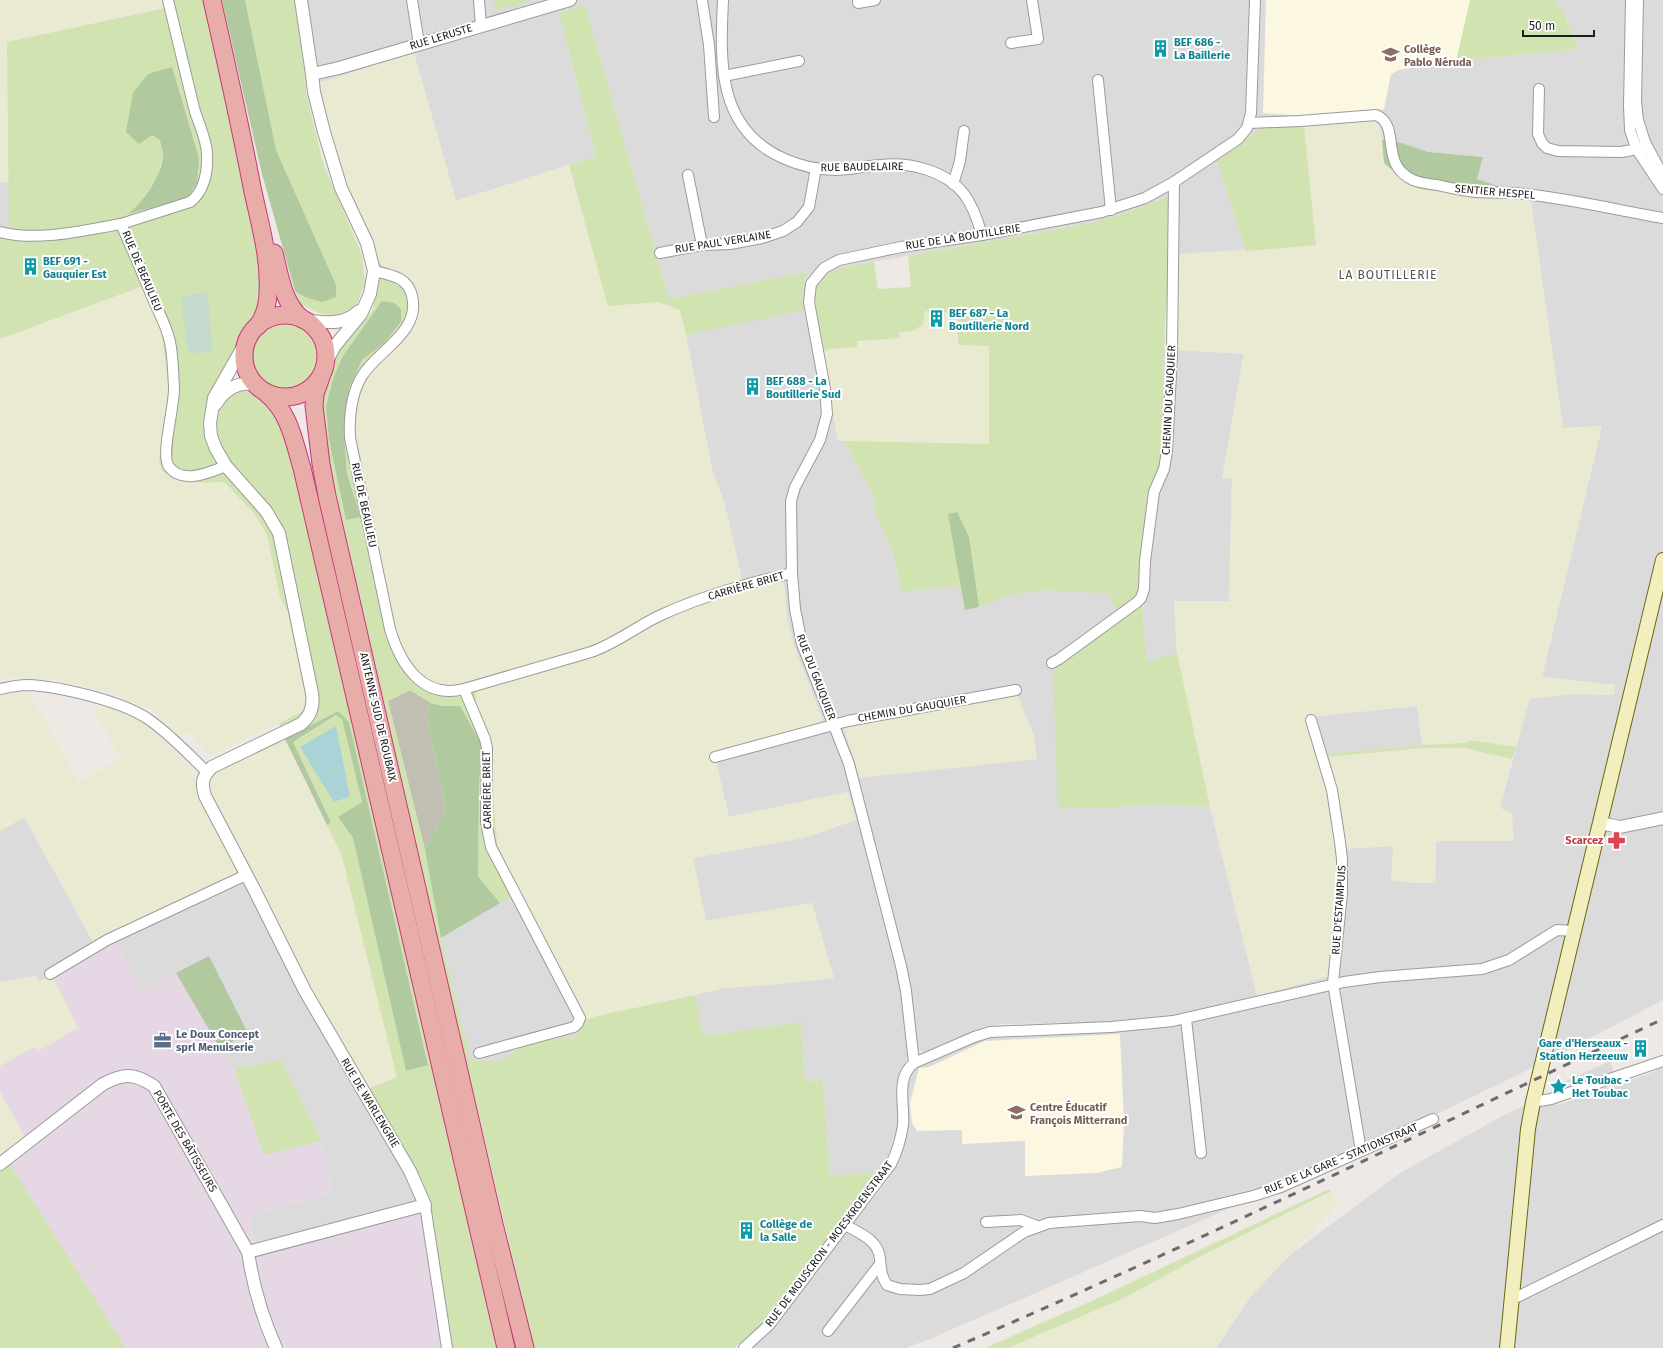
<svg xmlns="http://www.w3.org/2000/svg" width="1663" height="1348" font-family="'Fira Sans',sans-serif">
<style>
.residential{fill:#dcdbdb;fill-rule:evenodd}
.industrial{fill:#e6d7e5}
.education{fill:#fbf7e0}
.construction{fill:#c1bfb1}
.farmland{fill:#eae9d2}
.grass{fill:#d0e3b0;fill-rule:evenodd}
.forest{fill:#b0c99e}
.wetland{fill:#c3dacc}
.parking{fill:#dadada}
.water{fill:#aad3d7}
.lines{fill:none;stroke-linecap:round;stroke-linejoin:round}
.minor-casing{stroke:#9b9b9b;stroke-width:12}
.tertiary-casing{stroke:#9b9b9b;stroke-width:14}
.secondary-casing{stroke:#696610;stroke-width:16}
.trunk-casing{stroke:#c7377c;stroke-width:19}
.minor{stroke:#fff;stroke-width:10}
.tertiary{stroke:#fff;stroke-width:12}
.secondary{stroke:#f2eebe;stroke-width:14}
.trunk{stroke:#e8ada8;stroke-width:17}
.rail{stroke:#6c6c6c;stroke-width:3;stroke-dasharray:8 8;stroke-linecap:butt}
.labels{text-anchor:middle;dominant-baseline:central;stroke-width:4;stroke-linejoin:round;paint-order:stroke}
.street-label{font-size:11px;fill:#1e1e1e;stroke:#fff}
.culture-label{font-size:11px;font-weight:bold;fill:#0d838f;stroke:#fff;text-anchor:start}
.education-label{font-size:11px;font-weight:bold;fill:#785e54;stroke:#fff;text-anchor:start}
.health-label{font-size:11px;font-weight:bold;fill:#be3a42;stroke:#fff;text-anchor:end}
.service-label{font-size:11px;font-weight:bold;fill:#4e5e75;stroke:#fff;text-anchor:start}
.neighbourhood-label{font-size:12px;letter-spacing:1px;fill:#515151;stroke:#fff}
</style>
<rect width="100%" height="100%" fill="#eee9e5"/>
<g class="residential">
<path d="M295 0H1663V1000L1554 1057 1361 1151 930 1339 905 1348H749L773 1325 889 1178 900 1158 905 1138 908 1116V1087L909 1075 916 1068 932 1060 986 1037 1141 1029 1171 1025 1253 998 1181 1016 1102 1023 1002 1024 982 1027 925 1053 919 1050 914 1040 903 996 904 1030 908 1055 899 1075 898 1125 891 1149 879 1173 830 1175 823 1080 805 1081 801 1022 702 1036 695 995 724 988 780 984 833 978 812 903 706 921 693 858 803 838 856 820 847 792 729 817 716 761 811 689 794 646 787 618 784 583 744 588 725 505 712 469 686 335 697 333 802 294 807 272 669 299 585 5 559 13 596 156 456 201 414 53 322 82 306 83ZM1378 119 1382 140 1399 142 1428 152 1483 157 1477 179 1509 190 1531 202 1563 428 1602 426 1542 677 1615 685 1614 695 1571 694 1529 699 1500 808 1514 841H1436L1435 883 1393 846 1343 849 1257 996 1210 807 1161 804 1098 808 1142 604 1147 663 1177 653 1174 601H1229L1232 477 1222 478 1244 353 1164 349 1161 466 1152 482 1141 593 1116 615 1110 594 1043 590 1008 596 979 607 976 584 902 592 891 547 877 516 872 492 844 441 828 380 824 351 814 305 826 276 845 267 1107 220 1167 198 1178 254 1246 251 1217 161 1262 128Z"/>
<polygon points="9,181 9,235 0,233 0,183"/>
<polygon points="1417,706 1422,745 1327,754 1327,757 1319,758 1308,717"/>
<polygon points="24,817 93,942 52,975 39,982 35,976 0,982 0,831"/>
<polygon points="242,873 418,1195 415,1202 255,1244 249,1216 332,1193 322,1141 281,1060 234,1069 220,1048 248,1032 209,956 143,992 112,933"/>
<polygon points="517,892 581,1021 576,1038 560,1037 523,1045 504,1060 493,1061 471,1060 441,938"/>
<polygon points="1663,1066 1663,1348 1216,1348 1251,1296 1291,1254 1400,1173 1504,1115 1526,1105 1541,1107 1555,1103 1557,1105 1656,1071 1656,1068"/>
</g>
<polygon class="industrial" points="112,933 143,992 176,973 234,1069 264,1154 322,1141 332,1193 249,1216 255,1244 262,1252 416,1212 423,1217 444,1348 284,1348 282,1344 274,1348 126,1348 10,1164 25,1137 0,1092 0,1066 35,1046 38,1050 52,975 93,942"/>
<g class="education">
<polygon points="1266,0 1554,0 1563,11 1578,49 1456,61 1399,70 1391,74 1384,109 1306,116 1263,113"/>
<polygon points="1120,1034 1124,1122 1122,1167 1097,1173 1025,1176 1025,1141 962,1144 962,1130 917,1131 912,1123 910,1103 919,1068 929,1067 985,1041"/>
</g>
<polygon class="construction" points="410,690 431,703 426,713 446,809 425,850 388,701"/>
<g class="farmland">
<polygon points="0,0 163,0 165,7 7,42 9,181 0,183"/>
<polygon points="414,53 456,201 569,165 608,306 658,302 680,310 686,335 712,469 725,505 742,579 699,594 657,613 610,641 470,682 452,685 433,684 420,675 407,659 395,634 354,428 358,395 367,376 406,336 417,313 418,305 417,296 393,271 384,268 379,262 373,239 346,182 319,89 320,84 322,82"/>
<polygon points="1378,119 1384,163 1448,193 1531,202 1563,428 1602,426 1542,677 1615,685 1614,695 1571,694 1530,699 1516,747 1470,740 1466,743 1422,745 1417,706 1308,717 1319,758 1422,748 1465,748 1512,759 1500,808 1512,813 1514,841 1436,841 1435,883 1411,883 1391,880 1393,846 1343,849 1329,976 1257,996 1201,768 1177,653 1174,601 1229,601 1232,478 1222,478 1244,354 1174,350 1178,254 1316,245 1304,125"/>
<polygon points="143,286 161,331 164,344 169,396 169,476 177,479 199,483 224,482 255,513 267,535 280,597 288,613 307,704 302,712 210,756 187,731 180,737 153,710 112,693 56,680 17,677 0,680 0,339"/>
<polygon points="925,311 958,313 989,346 990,444 838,441 832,411 824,351 829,349 857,347 856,341 899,338 899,332 913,331"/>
<polygon points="778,580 784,583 787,618 794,646 826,728 716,761 729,817 848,792 856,820 803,838 693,858 706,921 812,903 834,978 780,984 724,988 597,1016 581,1021 501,858 497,843 491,764 476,710 476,691 482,688 609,650 670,615 735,591"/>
<polygon points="29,692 78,782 121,759 92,707 110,709 133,717 152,730 186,763 242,873 93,942 25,817 0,831 0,695"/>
<polygon points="1017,694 1034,735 1037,759 860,778 843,726"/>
<polygon points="285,739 342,856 397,1077 368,1089 248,872 211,795 211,775"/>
<polygon points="52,975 78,1028 38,1051 35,1046 0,1066 0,982 36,976 39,982"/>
<polygon points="0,1092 25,1137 0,1157"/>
<polygon points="1331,1191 1339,1203 1251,1296 1216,1348 1008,1348 1124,1298 1199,1257"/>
</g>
<g class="grass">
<path d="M163 0H204L243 170 265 297 252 322 242 336 206 421 216 422C223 396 236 378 262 399 269 404 276 411 281 419 287 428 288 443 292 454L441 1089 438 1093 497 1348H450L432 1219 427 1196 368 1089 397 1077 342 856 327 825 331 821 293 742 337 715 342 719 362 802 338 817 353 838 406 1071 428 1064 349 722 338 711 285 739 279 723 302 712 307 704 288 613 280 597 267 535 254 513 224 482C202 483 181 484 162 471L159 461 169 396 167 372 161 331 143 286 0 339V233L9 234 7 42 165 8ZM152 135 199 158 187 198 129 214 138 205 157 178 163 155 161 140ZM335 726 350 797 334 802Z"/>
<polygon points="245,0 295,0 306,83 306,92 323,163 362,255 365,283 357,304 345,312 335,316 318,313 301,304 295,291 305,297 336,285 276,150"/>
<polygon points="494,0 534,0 493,11 495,8"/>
<polygon points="1470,0 1554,0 1563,11 1578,49 1456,61"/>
<polygon points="585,5 669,299 807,272 802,294 804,310 686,335 680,310 658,302 608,306 569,165 596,156 559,13"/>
<polygon points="1304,125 1316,245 1246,251 1217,161 1261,128"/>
<path d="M1167 197 1173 206 1165 323 1161 466 1152 482 1141 593 1116 615 1110 594 1043 590 1008 596 979 607 976 584 902 592 891 547 877 516 872 492 844 441 989 444V346L958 345V313L925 311 923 324 913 331 899 332 900 338 857 341V347L829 349 824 351C820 331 805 289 827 275 841 266 858 265 874 262L878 289 911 287 908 256 1090 223 1117 216Z"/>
<path d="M379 262C387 272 402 270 409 281 437 326 389 345 367 376 356 391 356 410 354 428L395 634C404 654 417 683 442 685 452 686 461 684 470 682L476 691V710L491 764 497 843 501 858 517 892 500 903 478 875 479 788 482 745 442 706 431 703 410 690 388 701 425 850 441 938 471 1060 493 1061 504 1060 523 1045 560 1037 576 1038 581 1021 597 1016 695 995 703 1036 801 1022 805 1081 823 1080 830 1175 879 1173 762 1325 734 1348H534L471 1083 468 1082 340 521 320 414 322 392 334 364 336 351 351 337 372 311 379 284ZM401 309 384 343 362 360 349 388 345 412 344 433 347 474 361 517 346 520 329 440 326 407Z"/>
<circle cx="286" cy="356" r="34"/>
<polygon points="1142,604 1147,662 1177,653 1210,807 1161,804 1098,808 1058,808 1053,670"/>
<polygon points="1469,740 1516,747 1512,759 1465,748 1422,748 1327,757 1327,754 1422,745 1466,743"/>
<polygon points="281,1060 322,1141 264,1155 234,1069"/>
<polygon points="10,1164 126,1348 0,1348 0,1172"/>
<polygon points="1329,1189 1331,1191 1199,1257 1124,1298 1008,1348 985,1348 1096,1299"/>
</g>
<g class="forest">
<polygon points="222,0 245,0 276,150 336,285 336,297 322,302 305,297 295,291 262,174"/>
<path d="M172 67 199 158 197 183 187 198 128 214C143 202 162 176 163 155 163 151 161 145 160 140L152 135 139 144 126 132 133 93 148 74Z"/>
<polygon points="1382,140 1399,142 1428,152 1483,157 1477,179 1509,190 1484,197 1448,193 1409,181 1398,175 1384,163"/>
<polygon points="382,301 394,303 401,309 401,322 384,343 362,360 349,388 345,412 344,433 347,474 361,517 346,520 329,440 326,407 333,379 343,356"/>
<polygon points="957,512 969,537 979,607 965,610 948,514"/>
<polygon points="431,703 442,706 460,706 482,745 479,788 478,876 500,903 441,938 425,850 446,809 426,713"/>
<polygon points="338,711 349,722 428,1065 406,1071 353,838 338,817 362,802 342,719 336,715 293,742 331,822 327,825 285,739"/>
<polygon points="209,956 248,1033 220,1048 176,973"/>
</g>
<polygon class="wetland" points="206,292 208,297 212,348 209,352 192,353 188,351 181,299 184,296"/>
<polygon class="parking" points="1610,1061 1614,1072 1567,1088 1564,1082"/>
<polygon class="water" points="336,726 350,797 334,802 300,747"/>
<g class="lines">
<defs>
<g id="minor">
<path d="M168 0C177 36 185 72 194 108 198 123 207 139 207 155 208 172 204 192 190 202L121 224C132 249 143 274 153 299 159 313 167 327 170 342 173 356 173 372 174 387 175 406 160 455 169 467 183 485 210 472 226 466"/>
<polyline points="412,0 419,44"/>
<polyline points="479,0 481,26"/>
<polyline points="702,0 709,45 714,117"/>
<path d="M723 0C720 63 717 130 785 159 801 166 818 170 835 170 851 170 865 166 881 165 909 162 945 170 964 194 973 206 978 221 982 235"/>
<polyline points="858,0 858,3 875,0"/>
<polyline points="1631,0 1629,106 1630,130 1637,150 1663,189"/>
<polyline points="1638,0 1636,101 1638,120 1645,142 1663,176"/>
<polyline points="1011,43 1038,39 1032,0"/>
<polyline points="724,76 799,61"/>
<polyline points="1098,80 1111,210"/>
<polyline points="1539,89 1538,134 1542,143 1547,148 1558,151 1621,152 1644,148"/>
<path d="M1249 123 1300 121 1376 115C1402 126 1378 164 1413 180 1420 183 1429 184 1437 185 1450 188 1463 191 1476 192 1492 193 1508 192 1525 194 1571 199 1617 210 1663 218"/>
<polyline points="688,175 702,245"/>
<polyline points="953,184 960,161 964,131"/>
<path d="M0 232C38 242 84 230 121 224"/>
<polyline points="660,253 702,245 730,244 762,238 783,231 797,222 809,207 816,168"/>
<path d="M374 271C391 275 408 277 412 296 421 332 378 350 362 376 351 394 349 417 350 438L390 629C400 663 422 700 464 689"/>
<polyline points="1052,663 1059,659 1136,603 1141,598 1144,589 1145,561 1154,492 1164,469 1167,451 1172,353 1174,182"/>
<path d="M0 689C9 687 18 685 27 685 58 686 122 701 148 719 169 733 188 754 207 772"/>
<polyline points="1311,720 1332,790 1340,842 1342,859 1342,893 1333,983 1361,1151"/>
<polyline points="715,757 848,721 1016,690"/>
<polyline points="50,974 107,940 246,875"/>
<polyline points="1186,1019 1201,1153"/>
<path d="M479 1053 574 1027 578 1023 580 1018 491 847 486 822 487 748 485 739 464 689 591 652C617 643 637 626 661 615 705 595 746 584 792 573"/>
<polyline points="914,1063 906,991 901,966 849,764 802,644 795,609 792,573 791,501 795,487 820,440 827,414 825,389 809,302 811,284 824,268 839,260 901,247 982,235 1102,212 1145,198 1174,182 1238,139 1247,128 1251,113 1255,0"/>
<polyline points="1533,1102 1551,1099 1663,1061"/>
<polyline points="425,1205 447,1348"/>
<polyline points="986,1222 1021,1220 1037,1226"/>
<path d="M845 1225C859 1233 879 1240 880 1259 881 1269 881 1276 887 1285L900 1289 920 1290 930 1289 964 1273 1024 1232 1049 1223 1140 1216 1155 1218 1178 1214 1253 1196 1281 1187 1433 1119"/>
<polyline points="1511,1300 1663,1225"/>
<polyline points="828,1331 880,1264"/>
<path d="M744 1348 770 1324 891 1164C897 1152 901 1139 903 1125 905 1104 895 1078 914 1063L974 1037 990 1032 1111 1027 1173 1021 1344 982 1380 977 1482 969 1509 960 1557 930 1574 931"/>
</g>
<g id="tertiary">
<polyline points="301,0 312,74 314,92 324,132 341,188 367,243 374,271 370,294 361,314 334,347 326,363"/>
<polyline points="312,74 339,68 570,0"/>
<path d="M306 321C328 322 342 326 359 311"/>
<path d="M247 340 214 398 210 423 211 436 216 449 226 466 266 511 279 533 312 693C314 706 311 716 301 724L212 767C202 777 201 783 205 796L255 891 305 991 410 1171 425 1205 248 1252"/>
<path d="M216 404C224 390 239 380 255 385"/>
<polyline points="1600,823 1620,827 1663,818"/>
<path d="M0 1164 103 1084C124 1073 134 1073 154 1086L248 1252C253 1286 262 1317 276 1348"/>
</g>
<polyline id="secondary" points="1507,1348 1528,1129 1533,1102 1663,560"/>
<g id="trunk">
<path d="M212 0C226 62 240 124 252 187 259 221 270 256 268 292 268 305 265 315 258 326"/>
<path d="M274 253C280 276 283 303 302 319"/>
<circle cx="285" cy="356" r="41"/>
<polyline points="321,377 315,394 314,406 321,464 327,496 494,1224 525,1348"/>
<path d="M267 394C289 412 294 441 302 468L506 1348"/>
</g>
</defs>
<use href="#minor" class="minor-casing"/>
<use href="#tertiary" class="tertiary-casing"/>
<use href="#secondary" class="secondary-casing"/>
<use href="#trunk" class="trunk-casing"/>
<use href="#minor" class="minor"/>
<use href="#tertiary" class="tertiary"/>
<use href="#secondary" class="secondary"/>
<use href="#trunk" class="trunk"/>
<path class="rail" d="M953 1348C1193 1245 1427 1130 1663 1019"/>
</g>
<defs>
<symbol id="building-bare" viewBox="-9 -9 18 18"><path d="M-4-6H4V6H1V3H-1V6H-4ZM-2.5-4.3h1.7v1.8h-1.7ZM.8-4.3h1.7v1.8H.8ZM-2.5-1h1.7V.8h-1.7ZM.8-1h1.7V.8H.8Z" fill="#0f9aa8" stroke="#fff" stroke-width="2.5" paint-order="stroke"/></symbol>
<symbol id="school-bare" viewBox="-9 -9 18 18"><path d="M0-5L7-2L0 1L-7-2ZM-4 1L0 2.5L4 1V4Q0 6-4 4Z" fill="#8d6e63" stroke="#fff" stroke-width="2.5" paint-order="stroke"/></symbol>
<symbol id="pharmacy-bare" viewBox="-9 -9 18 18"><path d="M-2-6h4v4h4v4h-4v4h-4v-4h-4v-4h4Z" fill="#e0444e" stroke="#fff" stroke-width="2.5" paint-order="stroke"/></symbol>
<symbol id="office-bare" viewBox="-9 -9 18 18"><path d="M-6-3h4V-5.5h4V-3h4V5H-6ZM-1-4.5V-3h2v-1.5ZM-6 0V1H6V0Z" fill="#5c6f8a" stroke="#fff" stroke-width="2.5" paint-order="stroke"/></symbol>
<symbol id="sight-bare" viewBox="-9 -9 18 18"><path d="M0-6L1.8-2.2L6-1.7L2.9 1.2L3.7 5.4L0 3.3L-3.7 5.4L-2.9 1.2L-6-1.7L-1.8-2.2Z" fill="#0f9aa8" stroke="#fff" stroke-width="2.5" paint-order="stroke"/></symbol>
</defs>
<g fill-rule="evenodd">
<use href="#building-bare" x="1148" y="36" width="25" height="25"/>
<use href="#school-bare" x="1378" y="42" width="25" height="25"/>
<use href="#building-bare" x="18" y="254" width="25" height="25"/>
<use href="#building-bare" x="924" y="306" width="25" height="25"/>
<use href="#building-bare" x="740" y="374" width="25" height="25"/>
<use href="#pharmacy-bare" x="1604" y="828" width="25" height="25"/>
<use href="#office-bare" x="150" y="1028" width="25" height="25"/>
<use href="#building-bare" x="1628" y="1036" width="25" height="25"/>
<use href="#sight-bare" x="1546" y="1074" width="25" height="25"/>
<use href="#school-bare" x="1004" y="1100" width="25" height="25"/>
<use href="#building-bare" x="734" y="1218" width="25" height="25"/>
</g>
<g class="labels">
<g class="street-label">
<text transform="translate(441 37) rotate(-17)">RUE LERUSTE</text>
<text transform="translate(862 167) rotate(-1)">RUE BAUDELAIRE</text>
<text transform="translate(1495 192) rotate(5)">SENTIER HESPEL</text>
<text transform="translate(963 237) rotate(-9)">RUE DE LA BOUTILLERIE</text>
<text transform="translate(723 242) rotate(-9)">RUE PAUL VERLAINE</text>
<text transform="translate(142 271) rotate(67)">RUE DE BEAULIEU</text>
<text transform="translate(1169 400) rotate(-87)">CHEMIN DU GAUQUIER</text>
<text transform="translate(364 505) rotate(78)">RUE DE BEAULIEU</text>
<text transform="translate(746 586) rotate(-16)">CARRIÈRE BRIET</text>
<text transform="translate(816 677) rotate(69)">RUE DU GAUQUIER</text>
<text transform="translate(912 709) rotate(-10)">CHEMIN DU GAUQUIER</text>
<text transform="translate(378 717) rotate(77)">ANTENNE SUD DE ROUBAIX</text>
<text transform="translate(487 790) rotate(-91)">CARRIÈRE BRIET</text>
<text transform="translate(1339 910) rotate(-86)">RUE D'ESTAIMPUIS</text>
<text transform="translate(370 1103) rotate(59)">RUE DE WARLENGRIE</text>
<text transform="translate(185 1141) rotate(60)">PORTE DES BÂTISSEURS</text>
<text transform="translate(1341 1159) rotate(-23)">RUE DE LA GARE - STATIONSTRAAT</text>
<text transform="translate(829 1244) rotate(-53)">RUE DE MOUSCRON - MOESKROENSTRAAT</text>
</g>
<g class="culture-label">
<text x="1174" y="42">BEF 686 -<tspan x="1174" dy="13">La Baillerie</tspan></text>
<text x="43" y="261">BEF 691 -<tspan x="43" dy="13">Gauquier Est</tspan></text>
<text x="949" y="313">BEF 687 - La<tspan x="949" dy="13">Boutillerie Nord</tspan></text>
<text x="766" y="381">BEF 688 - La<tspan x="766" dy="13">Boutillerie Sud</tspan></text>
<text x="1628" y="1043" text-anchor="end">Gare d'Herseaux -<tspan x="1628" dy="13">Station Herzeeuw</tspan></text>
<text x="1572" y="1080">Le Toubac -<tspan x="1572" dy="13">Het Toubac</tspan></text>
<text x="760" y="1224">Collège de<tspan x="760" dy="13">la Salle</tspan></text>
</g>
<g class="education-label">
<text x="1404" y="49">Collège<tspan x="1404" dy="13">Pablo Néruda</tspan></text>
<text x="1030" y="1107">Centre Éducatif<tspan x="1030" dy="13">François Mitterrand</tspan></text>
</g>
<g class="health-label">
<text x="1603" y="840">Scarcez</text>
</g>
<g class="service-label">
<text x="176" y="1034">Le Doux Concept<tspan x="176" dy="13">sprl Menuiserie</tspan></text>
</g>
<g class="neighbourhood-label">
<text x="1388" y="275">LA BOUTILLERIE</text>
</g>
</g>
<path d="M1523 30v6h71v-6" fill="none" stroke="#1e1e1e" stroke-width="2"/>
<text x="1529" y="30" font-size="12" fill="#1e1e1e" stroke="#ffffff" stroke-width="3" paint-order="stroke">50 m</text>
</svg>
